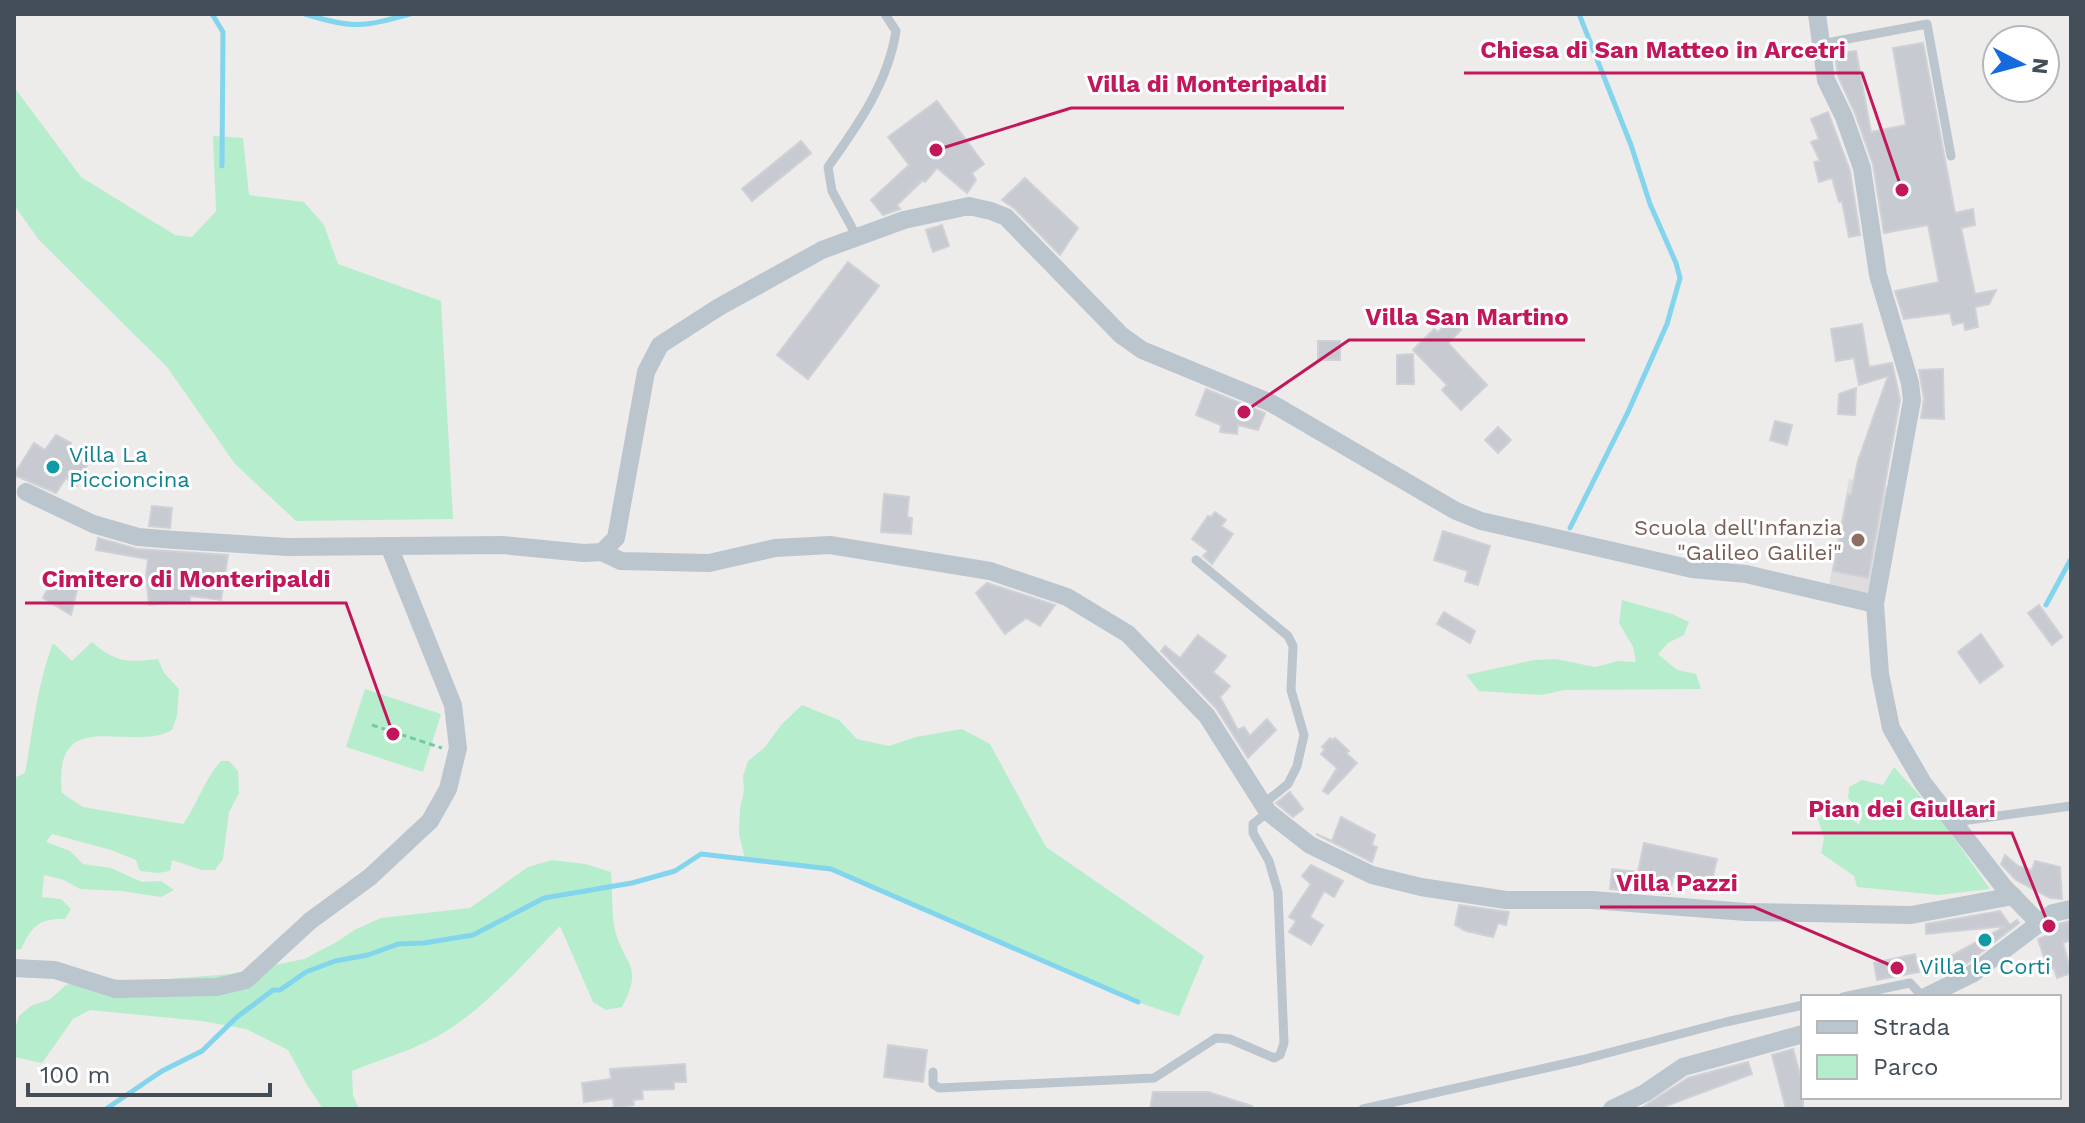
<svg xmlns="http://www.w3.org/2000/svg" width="2085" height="1123" font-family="'Work Sans',sans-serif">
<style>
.education{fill:#dfdcdd}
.green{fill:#b6eecd}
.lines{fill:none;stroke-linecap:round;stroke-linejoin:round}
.stream{stroke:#82d5ed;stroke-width:5}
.building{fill:#c7cad0;stroke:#cfd1d7;stroke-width:2}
.path{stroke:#6ecc9f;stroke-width:3;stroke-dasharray:6 4;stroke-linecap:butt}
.service{stroke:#bbc5ce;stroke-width:9}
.minor{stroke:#bbc5ce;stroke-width:18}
.culture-dot{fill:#0f9aa8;stroke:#fff;stroke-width:3}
.education-dot{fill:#8d6e63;stroke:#fff;stroke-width:3}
.labels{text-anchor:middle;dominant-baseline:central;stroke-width:6;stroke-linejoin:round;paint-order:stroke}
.culture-label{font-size:22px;fill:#0d838f;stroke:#fff;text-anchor:start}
.education-label{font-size:22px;fill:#785e54;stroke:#fff;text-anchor:end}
.leader{fill:none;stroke:#c2185b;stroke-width:3}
.callout-dot{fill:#c2185b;stroke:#fff;stroke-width:3}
.callout-label{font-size:24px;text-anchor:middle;font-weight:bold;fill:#c2185b;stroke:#fff;stroke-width:6;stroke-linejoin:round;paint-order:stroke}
</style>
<rect width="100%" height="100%" fill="#eeebeb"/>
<polygon class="education" points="1849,479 1888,487 1867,597 1828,590"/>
<g class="green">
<polygon points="14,87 81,177 175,235 192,237 216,211 213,136 243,138 249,195 304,202 324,225 338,264 441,301 453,519 296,521 235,464 167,367 39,240 14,205"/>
<polygon points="1622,600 1672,614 1689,622 1684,635 1668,643 1658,654 1677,670 1696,674 1701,689 1564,690 1542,695 1479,691 1466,675 1534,660 1556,659 1595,667 1618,661 1636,662 1633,647 1619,623"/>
<path d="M92 642C114 662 129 663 158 659L164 673 179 689 177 716 172 730C131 754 52 702 62 793L83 807 183 824C198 804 204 779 221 761H229L238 771 239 793 229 812 223 859 215 870H202L172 860 170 871 158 873 140 871 136 860 111 850 52 834 46 842 70 851 83 864 111 868 142 882 161 881 174 890 161 897 121 891 80 889 64 880 44 875 42 897 61 899 71 909 65 919C39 918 32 926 21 949L14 950V778L25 773C33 729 37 685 53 643L72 661Z"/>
<polygon points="365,689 441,714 423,772 346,747"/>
<polygon points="802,705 839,720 857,739 889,746 916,737 962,729 990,744 1046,847 1204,956 1179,1016 1137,1002 831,869 745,859 739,834 740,808 744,791 743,776 748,761 765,747 781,725"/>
<polygon points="1894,767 1939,817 1990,889 1938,895 1857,887 1854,876 1821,853 1824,838 1818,819 1836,807 1859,825 1863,813 1848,798 1849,787 1862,780 1883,785"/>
<path d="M552 860 585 864 611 872C613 891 611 913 615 930 625 967 644 965 622 1007L606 1010 593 1002 560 926C525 962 490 1003 448 1030 418 1049 384 1058 352 1071L353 1095 359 1109H323L307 1085 288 1050 246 1029 202 1021 90 1010 73 1019 42 1063 14 1057V1031L19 1016 32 1005 49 1000 66 985 99 976 130 982 231 974 304 959 335 943 356 929 381 918 470 908 528 867Z"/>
</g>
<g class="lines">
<g class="stream">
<polyline points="212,14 223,32 222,166"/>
<path d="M305 14C353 29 362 27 410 14"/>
<polyline points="1570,528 1628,412 1667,324 1680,278 1676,263 1650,204 1631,145 1579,14"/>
<polyline points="2046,605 2071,559"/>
<polyline points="106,1109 162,1071 202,1051 237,1017 273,990 280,990 306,972 335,961 368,955 398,944 424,943 473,935 544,898 632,883 675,871 701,854 831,869 1138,1002"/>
</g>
</g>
<g class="building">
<polygon points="1923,43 1955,213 1973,209 1975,225 1961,228 1975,294 1996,290 1989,304 1975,307 1978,327 1965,330 1964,322 1953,325 1950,313 1904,319 1895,291 1939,282 1928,225 1884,233 1873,164 1855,113 1838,76 1835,54 1856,51 1871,132 1906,125 1893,48"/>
<polygon points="937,101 984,164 972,173 976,180 967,193 937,168 925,182 923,180 897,205 900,209 883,215 871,200 909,165 888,137"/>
<polygon points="1828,112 1850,171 1860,235 1849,237 1842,201 1839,202 1832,178 1819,182 1814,162 1820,161 1811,142 1819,139 1811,119"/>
<polygon points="801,141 811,153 752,201 742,189"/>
<polygon points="1025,178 1078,228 1060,255 1015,209 1002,200"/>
<polygon points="942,225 949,246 933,252 926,230"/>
<polygon points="848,262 879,286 808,379 777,355"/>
<polygon points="1451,320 1461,330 1448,343 1487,385 1461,410 1442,390 1447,385 1413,350 1434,329 1438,332"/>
<polygon points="1862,324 1869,367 1892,363 1900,400 1868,578 1833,571 1848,494 1851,495 1858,461 1888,376 1859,385 1854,358 1836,361 1831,329"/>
<rect x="1318" y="341" width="22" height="19"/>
<polygon points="1413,354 1414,384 1397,384 1397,355"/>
<polygon points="1943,369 1944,419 1921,418 1924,399 1919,370"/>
<polygon points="1856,388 1855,415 1838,414 1839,394"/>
<polygon points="1206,389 1265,413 1258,430 1238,425 1237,434 1220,432 1221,425 1196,415"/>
<polygon points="1775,421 1792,425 1787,445 1770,440"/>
<polygon points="1498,427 1511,440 1498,453 1485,440"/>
<polygon points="56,435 71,443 69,448 89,461 77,486 66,478 56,493 14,475 34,443 45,450"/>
<polygon points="884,494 909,497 907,517 912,518 911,534 881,532"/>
<polygon points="152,506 172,508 170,528 149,526"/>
<polygon points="1215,512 1226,520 1221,526 1233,534 1212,564 1203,556 1208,551 1192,539 1208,516 1211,517"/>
<polygon points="1443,531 1490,546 1478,585 1465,581 1468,571 1434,560"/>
<polygon points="98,538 137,549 228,555 221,600 190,596 190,601 149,605 146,575 148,559 96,550"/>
<polygon points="55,576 77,590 71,615 43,598"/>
<polygon points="987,583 1055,605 1040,626 1026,618 1005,634 976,593"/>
<polygon points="2039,605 2062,637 2052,645 2028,613"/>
<polygon points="1444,612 1475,631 1470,643 1437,624"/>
<polygon points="1981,634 2003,666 1980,683 1958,652"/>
<polygon points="1198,635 1226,656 1213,672 1230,686 1220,697 1238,730 1244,727 1250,736 1267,719 1276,730 1248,758 1216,708 1161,651 1165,646 1180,658"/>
<polygon points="1330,738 1333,740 1335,738 1349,751 1346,753 1357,763 1328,794 1323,791 1337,768 1321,754 1325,750 1322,747"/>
<polygon points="1290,792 1303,809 1293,817 1276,803"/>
<polygon points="1341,817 1375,835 1372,845 1377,847 1372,862 1316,834 1332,841"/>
<polygon points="1644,843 1717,859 1711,884 1673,877 1670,894 1610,889 1612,869 1638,872"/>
<polygon points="2005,855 2018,866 2032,870 2035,861 2060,867 2062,899 2050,898 2016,880 2001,864"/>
<polygon points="1311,865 1343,881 1334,897 1324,891 1310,917 1323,925 1311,945 1289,932 1296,921 1289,917 1311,884 1302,876"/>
<polygon points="1459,905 1509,912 1506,925 1498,923 1493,937 1466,931 1455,925"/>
<polygon points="2000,911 2010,925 2017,920 2019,923 1966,964 1953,970 1949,957 2006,926 1926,934 1926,924"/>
<polygon points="2071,921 2071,940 2063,943 2071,973 2057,978 2054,968 2048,970 2038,939 2054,933 2053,928 2058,924"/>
<polygon points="1915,954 1919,972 1877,980 1874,963"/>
<polygon points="888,1045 927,1050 923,1082 884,1077"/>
<polygon points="1793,1049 1803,1085 1803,1109 1786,1109 1772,1055"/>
<polygon points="1748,1062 1752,1074 1658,1109 1640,1109 1688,1078"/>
<polygon points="685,1064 686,1082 674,1082 674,1089 642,1090 643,1099 633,1100 634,1105 614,1108 613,1098 584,1102 582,1083 611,1079 610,1069"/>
<polygon points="1153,1092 1208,1092 1252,1106 1252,1109 1150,1109"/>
</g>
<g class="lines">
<polyline class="path" points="372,725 442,748"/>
<g class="service">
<polyline points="1821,44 1927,24 1951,156"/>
<path d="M857 237 832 191 828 167C858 125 888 83 896 31L885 14"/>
<polyline points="1196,560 1288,636 1293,646 1291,690 1304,735 1297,766 1288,784 1263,804"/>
<polyline points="1954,822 2071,806"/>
<polyline points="1843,997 1910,983 1923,997"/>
<polyline points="933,1072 933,1084 939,1088 1154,1078 1216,1038 1230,1039 1274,1058 1280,1055 1284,1043 1278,892 1269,861 1253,833 1253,824 1268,812"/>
<polyline points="1363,1109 1581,1060 1726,1022 1803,1005"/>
</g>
<g class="minor">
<polyline points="1817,14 1826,80 1844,117 1862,168 1878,275 1910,383 1912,400 1875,604 1880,674 1891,728 1923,783 2003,886 2039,923"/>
<polyline points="26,492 93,524 138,537 175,540 288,547 502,545 584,553 602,552 616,538 646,372 660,345 719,307 822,250 904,220 969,206 991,211 1006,217 1121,335 1142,350 1271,403 1456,511 1481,521 1692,569 1746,574 1875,604"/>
<polyline points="602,552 621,561 709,563 775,548 830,545 990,571 1067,597 1128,634 1207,716 1268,812 1310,845 1372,875 1421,887 1506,900 1592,900 1746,912 1911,915 2013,896"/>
<polyline points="14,968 55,970 115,989 217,987 246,980 310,921 370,877 430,821 448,789 458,748 453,705 389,546"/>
<polyline points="1925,997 1972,974 2053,913 2071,909"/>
<polyline points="1612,1109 1645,1093 1683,1067 1803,1034"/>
</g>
</g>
<g class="culture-dot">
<circle cx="53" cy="467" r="8"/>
<circle cx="1985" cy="940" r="8"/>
</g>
<circle class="education-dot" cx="1858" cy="540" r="8"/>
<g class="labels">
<g class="culture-label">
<text x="69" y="454">Villa La<tspan x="69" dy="25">Piccioncina</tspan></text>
<text x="1985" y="966" text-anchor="middle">Villa le Corti</text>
</g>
<g class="education-label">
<text x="1842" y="527">Scuola dell'Infanzia<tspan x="1842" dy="25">"Galileo Galilei"</tspan></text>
</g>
</g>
<path class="leader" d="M1902 190L1862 73H1464M936 150L1071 108H1344M1244 412L1349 340H1585M393 734L346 603H25M2049 926L2012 833H1792M1897 968L1754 907H1600"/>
<g class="callout-dot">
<circle cx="1902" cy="190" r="8"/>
<circle cx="936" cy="150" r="8"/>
<circle cx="1244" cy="412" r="8"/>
<circle cx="393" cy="734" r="8"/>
<circle cx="2049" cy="926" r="8"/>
<circle cx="1897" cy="968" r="8"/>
</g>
<g class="callout-label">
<text x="1663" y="58">Chiesa di San Matteo in Arcetri</text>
<text x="1207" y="92">Villa di Monteripaldi</text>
<text x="1467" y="325">Villa San Martino</text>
<text x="186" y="587">Cimitero di Monteripaldi</text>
<text x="1902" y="817">Pian dei Giullari</text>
<text x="1677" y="891">Villa Pazzi</text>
</g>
<rect width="2085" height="1123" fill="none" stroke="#434e58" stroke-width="32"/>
<rect x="1801" y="995" width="260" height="104" fill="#ffffff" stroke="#b4b8bc" stroke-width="2"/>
<rect x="1817" y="1021" width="40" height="12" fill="#bbc5ce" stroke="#b4b8bc" stroke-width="2"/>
<text x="1873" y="1035" font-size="24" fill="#434e58">Strada</text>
<rect x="1817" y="1055" width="40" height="24" fill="#b6eecd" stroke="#b4b8bc" stroke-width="2"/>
<text x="1873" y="1075" font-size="24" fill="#434e58">Parco</text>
<g transform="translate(2021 64) rotate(96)"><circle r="38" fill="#ffffff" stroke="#b4b8bc" stroke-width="2"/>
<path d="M0-6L14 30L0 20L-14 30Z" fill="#156ade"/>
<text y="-12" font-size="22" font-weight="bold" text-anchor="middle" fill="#434e58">N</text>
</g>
<path d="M28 1083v12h242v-12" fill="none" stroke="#434e58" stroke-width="4"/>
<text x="40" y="1083" font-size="24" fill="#434e58" stroke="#ffffff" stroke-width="6" paint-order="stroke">100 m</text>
</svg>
